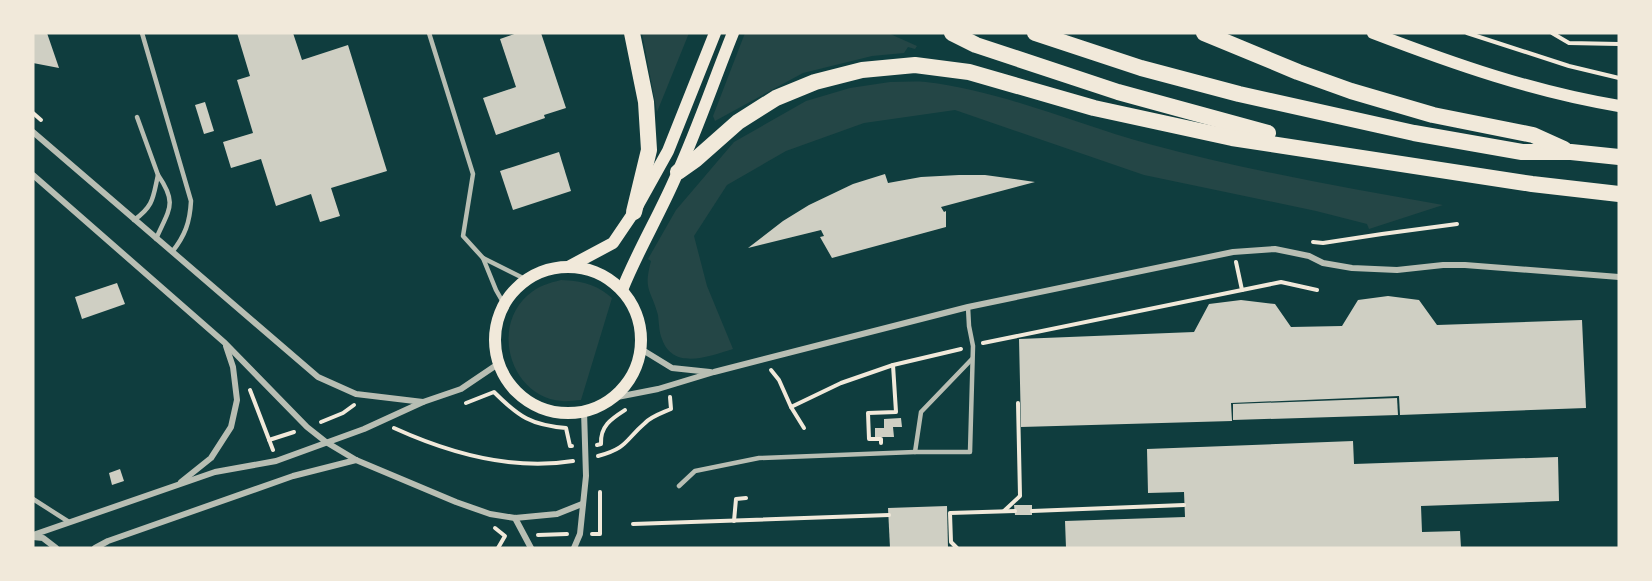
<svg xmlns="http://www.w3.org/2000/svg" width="1652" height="581" font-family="Manrope,sans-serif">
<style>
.green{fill:#244646}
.building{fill:#cfcfc3}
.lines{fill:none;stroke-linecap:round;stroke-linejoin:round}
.path{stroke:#f1e9da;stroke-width:4}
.service{stroke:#b8beb3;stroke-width:4.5}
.minor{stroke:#b8beb3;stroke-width:6}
.secondary{stroke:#f1e9da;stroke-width:12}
.motorway{stroke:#f1e9da;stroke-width:16}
</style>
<rect width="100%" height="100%" fill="#0f3d3e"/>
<g class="green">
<polygon points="642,33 689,33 657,112"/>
<polygon points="745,33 888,33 917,46 915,49 908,47 904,53 872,56 803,73 715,121 713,116"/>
<path d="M890 82C902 82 914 81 926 82 1003 91 1075 124 1149 144 1246 170 1345 188 1443 205L1369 229 1367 224 1316 211 1144 175 955 110 864 123 786 151 727 185 694 236 707 286 733 349C710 356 673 371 662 339 659 332 659 323 658 315 651 289 643 291 651 261L648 259 676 210 734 142 806 101 850 88Z"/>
<path d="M561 280C582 281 596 284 612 298L581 400C575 400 568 402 562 401 511 397 490 328 528 295 538 286 549 283 561 280Z"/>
</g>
<g class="building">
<polygon points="33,33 47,33 59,68 33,63"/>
<polygon points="237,33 293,33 302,60 348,45 387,171 331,188 340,216 320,222 311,194 276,206 261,159 231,168 223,142 253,133 237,80 250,76"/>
<polygon points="517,33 541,33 566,108 544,115 545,118 496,135 483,98 516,87 500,39"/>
<polygon points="205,102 214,131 204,134 195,105"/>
<polygon points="559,152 571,191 513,210 500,171"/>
<polygon points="885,174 888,183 921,177 959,175 985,175 1035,182 941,207 944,212 946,211 946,227 832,258 820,237 824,236 821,230 748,248 783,221 809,205 853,184"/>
<polygon points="117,283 125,304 82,319 75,297"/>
<polygon points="1388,296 1419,300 1437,325 1582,320 1586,408 1400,415 1399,396 1231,403 1232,421 1021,427 1019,339 1194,332 1209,304 1241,300 1275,304 1291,327 1342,326 1358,300"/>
<polygon points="1397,398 1398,415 1233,420 1233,404"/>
<polygon points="901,418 902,427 893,427 894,437 875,437 875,428 884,428 884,419"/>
<polygon points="1353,441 1354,464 1558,457 1559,501 1421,506 1422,532 1460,531 1461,548 1066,548 1065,521 1185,517 1184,492 1148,493 1147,449"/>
<polygon points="120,469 124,481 112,485 109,473"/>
<polygon points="1014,505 1032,505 1032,515 1015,515"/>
<polygon points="947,506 948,548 890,548 888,508"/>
</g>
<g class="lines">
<g class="path">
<polyline points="1467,33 1569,66 1619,78"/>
<polyline points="1552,33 1569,43 1619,44"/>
<polyline points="33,113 41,120"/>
<polyline points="1313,242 1323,243 1382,234 1457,224"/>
<polyline points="1242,290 1281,282 1317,290"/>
<polyline points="983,343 1242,290 1236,262"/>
<polyline points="771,370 779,380 791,407 841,383 893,365 961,349"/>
<polyline points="250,390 273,450"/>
<path d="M466 403 494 392C519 417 531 425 566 428L570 446H572"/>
<polyline points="791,407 804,428"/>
<polyline points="321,422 343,413 354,405"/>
<path d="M394 428C449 453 512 471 573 461"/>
<polyline points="269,440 294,432"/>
<polyline points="881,443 881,439 869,439 868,413 896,412 893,365"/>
<path d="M597 445 601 444C600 426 611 419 625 410"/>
<path d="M598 456C628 448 625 440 645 423 652 416 662 413 671 409L670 397"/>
<polyline points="1004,511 1020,496 1018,403"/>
<polyline points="1032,511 1184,505"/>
<polyline points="734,521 736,499 746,498"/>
<polyline points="633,524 889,515"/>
<polyline points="495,528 505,536 498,548"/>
<polyline points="592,534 600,534 600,492"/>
<polyline points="538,535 567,534"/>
<polyline points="957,548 951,542 950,513 1015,511"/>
</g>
<g class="service">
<path d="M142 33 191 201C190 222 185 236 172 252"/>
<polyline points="429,33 473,174 463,236 483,258 527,280"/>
<polyline points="137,117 158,175"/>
<path d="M134 220C154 206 153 197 158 175 178 204 169 209 156 239"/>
<polyline points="483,258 496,290 504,304"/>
<polyline points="915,452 921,412 972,359"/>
<polyline points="679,486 695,471 759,458 915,452 970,452 973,346 969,326 968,307"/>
<polyline points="33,499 69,522"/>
</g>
<g class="minor">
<polyline points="33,132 318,377 356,394 423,402"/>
<polyline points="33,175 225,343 307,427 326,442 356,460 456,502 490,514 515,518 557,514 582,504"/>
<polyline points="641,349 672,368 710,372"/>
<polyline points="612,398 658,389 714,372 968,307 1233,252 1275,249 1309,256 1323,263 1352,268 1397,270 1443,265 1465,265 1619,277"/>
<polyline points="181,482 211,458 231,427 237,400 233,367 226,346"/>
<polyline points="515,518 531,548"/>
<polyline points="33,535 215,472 276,461 364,429 423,402 461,389 498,364"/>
<polyline points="33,537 43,538 56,548"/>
<polyline points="95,548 108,541 293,476 356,460"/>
<polyline points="574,548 580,534 586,476 584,411"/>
</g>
<g class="secondary">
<path d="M1373 33C1454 64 1534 92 1619 106"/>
<polyline points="570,266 613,243 634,212 668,151 715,33"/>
<circle cx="568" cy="340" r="73"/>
<path d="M622 290C638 250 660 214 677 174 698 128 714 80 733 33"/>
</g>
<g class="motorway">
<polyline points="632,33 646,102 649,150 634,212"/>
<polyline points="952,33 976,45 1118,92 1268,133"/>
<polyline points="1035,33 1141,68 1239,94 1414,133 1522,152 1571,152 1619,157"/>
<polyline points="1204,33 1298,72 1351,91 1433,115 1533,135 1564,149"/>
<polyline points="678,172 695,160 738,122 776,98 815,82 862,70 915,65 969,72 1094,108 1232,138 1532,184 1619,194"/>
</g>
</g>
<rect width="1652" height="581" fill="none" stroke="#f1e9da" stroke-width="69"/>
</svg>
